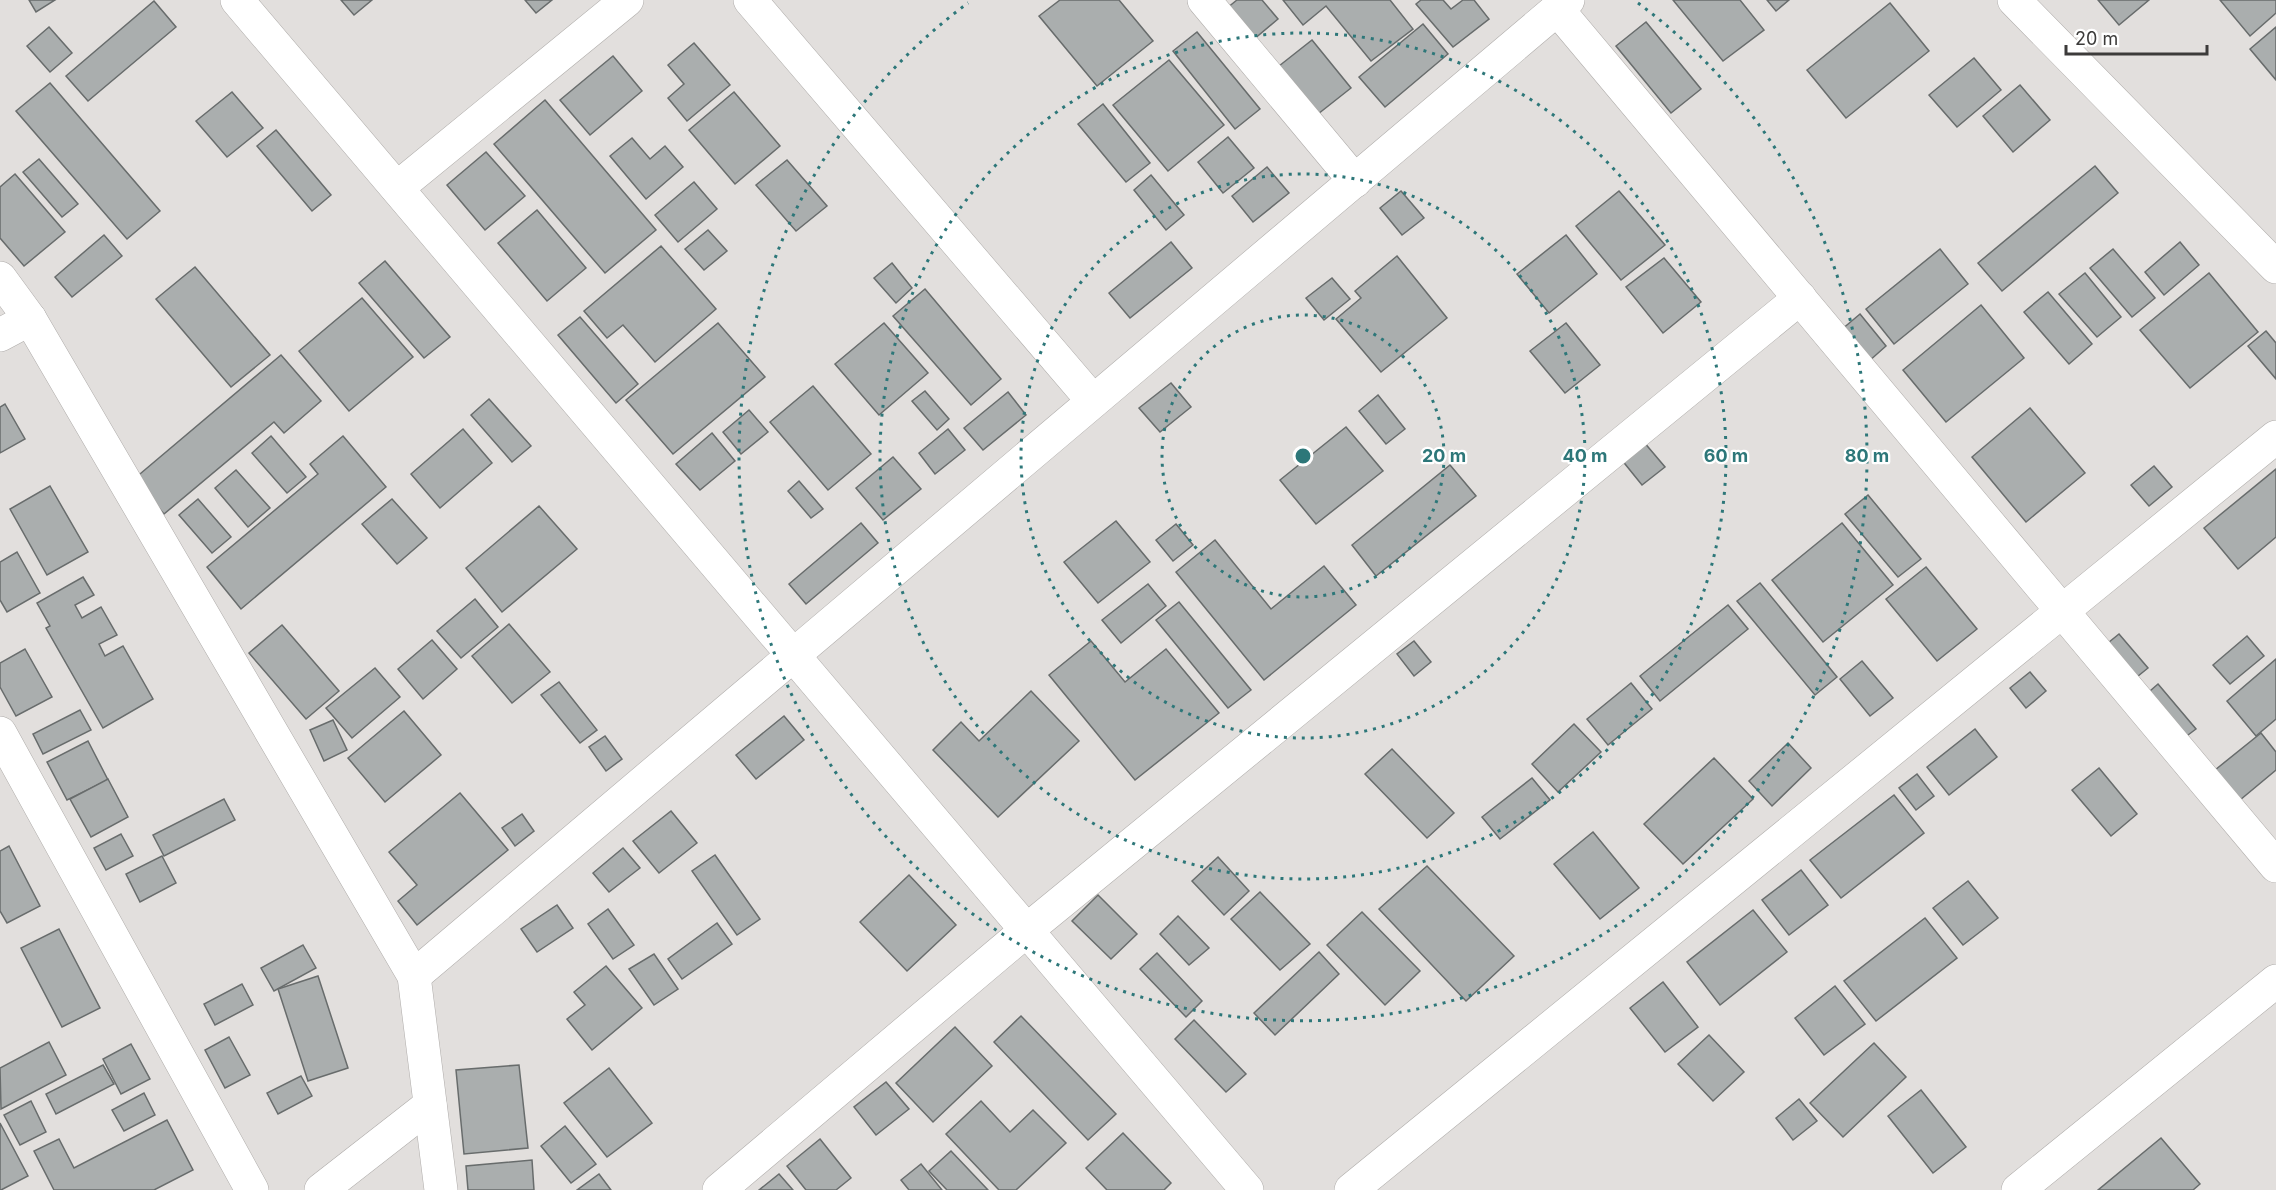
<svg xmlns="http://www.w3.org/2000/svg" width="2276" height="1190" font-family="Inter,sans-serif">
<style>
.building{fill:#aaaeae;stroke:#686c6c;stroke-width:1.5}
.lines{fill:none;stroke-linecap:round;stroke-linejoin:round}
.minor-casing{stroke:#afacaa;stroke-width:34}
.minor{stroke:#fff;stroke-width:33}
.ring{fill:none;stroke:#2d7779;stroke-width:3;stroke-dasharray:3 6}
.centre{fill:#2d7779;stroke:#fff;stroke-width:3}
.ring-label{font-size:18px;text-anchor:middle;font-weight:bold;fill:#2d7779;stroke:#fff;stroke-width:4.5;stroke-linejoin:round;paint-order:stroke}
</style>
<rect width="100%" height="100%" fill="#e2dfdd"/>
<g class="building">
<polygon points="29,0 55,0 36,12"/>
<polygon points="341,0 372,0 354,15"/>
<polygon points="525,0 552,0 536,13"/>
<polygon points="1060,0 1119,0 1153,41 1097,86 1039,16"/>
<polygon points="1237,0 1262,0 1278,19 1253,40 1227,8"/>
<polygon points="1283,0 1390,0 1413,29 1371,61 1326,6 1303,25"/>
<polygon points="1421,0 1443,0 1451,9 1463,0 1474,0 1489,19 1453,47 1416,4"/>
<polygon points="1673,0 1740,0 1764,30 1723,61"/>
<polygon points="1767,0 1789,0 1776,11"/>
<polygon points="2098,0 2149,0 2119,25"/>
<polygon points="2220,0 2276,0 2276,13 2250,36"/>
<polygon points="154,1 176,27 88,101 66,76"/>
<polygon points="1890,3 1929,51 1846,118 1807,70"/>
<polygon points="1646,22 1701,89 1671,113 1616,46"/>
<polygon points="1423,24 1448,54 1385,107 1359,77"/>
<polygon points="49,27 72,53 50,72 27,46"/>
<polygon points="2276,27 2276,80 2250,49"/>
<polygon points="1197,32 1260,109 1235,129 1173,51"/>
<polygon points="1312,40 1351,88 1318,114 1279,66"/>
<polygon points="694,43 730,85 687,121 668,98 684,84 668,65"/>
<polygon points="613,56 642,91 590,135 560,100"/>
<polygon points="1974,58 2001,90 1957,127 1929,95"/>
<polygon points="1169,60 1224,125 1168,171 1113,105"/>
<polygon points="50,83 160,211 127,239 16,111"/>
<polygon points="2020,85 2050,120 2013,152 1983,116"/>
<polygon points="232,92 263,128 227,157 196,121"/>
<polygon points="734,92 780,146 735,184 689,130"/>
<polygon points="545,100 656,230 605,273 494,144"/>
<polygon points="1103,104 1150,163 1126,182 1078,124"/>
<polygon points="276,130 331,195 312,211 257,146"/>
<polygon points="1228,137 1254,168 1223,193 1198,162"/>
<polygon points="632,138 650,159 665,146 683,167 646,199 610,156"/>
<polygon points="486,152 525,196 485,230 447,185"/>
<polygon points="39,159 78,204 62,217 23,172"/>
<polygon points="787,160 827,206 796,231 756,185"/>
<polygon points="2095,166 2118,193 2002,291 1978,263"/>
<polygon points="1267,167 1289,193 1253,222 1232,196"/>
<polygon points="15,174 65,232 24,266 0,238 0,187"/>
<polygon points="1151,175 1184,215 1166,230 1134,190"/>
<polygon points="694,182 717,209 678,242 655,215"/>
<polygon points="1401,191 1424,218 1402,235 1380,208"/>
<polygon points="1619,191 1665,245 1621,280 1576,226"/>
<polygon points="537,210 586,268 547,301 498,243"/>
<polygon points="708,230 727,251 704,270 685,249"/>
<polygon points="104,235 122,256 72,297 55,277"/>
<polygon points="1566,235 1597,274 1549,313 1517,274"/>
<polygon points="1171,242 1192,268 1130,318 1109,293"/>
<polygon points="2180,242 2199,265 2164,295 2145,272"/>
<polygon points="661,246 716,309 655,362 623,325 607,338 584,311"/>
<polygon points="1940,249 1968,284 1894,344 1866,309"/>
<polygon points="2113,249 2155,298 2132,317 2090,268"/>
<polygon points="1397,256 1447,318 1381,372 1336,319 1361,298 1355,291"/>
<polygon points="1664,258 1701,302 1663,333 1626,287"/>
<polygon points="385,261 450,337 424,358 359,283"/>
<polygon points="892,263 912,288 896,303 874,278"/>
<polygon points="195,267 270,355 231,387 156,299"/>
<polygon points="2085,273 2121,317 2097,337 2059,294"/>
<polygon points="2209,273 2258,332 2190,388 2140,330"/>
<polygon points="1332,278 1350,299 1324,320 1306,298"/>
<polygon points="925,289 1001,379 971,405 893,316"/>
<polygon points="2048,292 2092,344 2069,364 2024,312"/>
<polygon points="362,298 413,357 349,411 299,351"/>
<polygon points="1981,305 2024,358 1946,422 1903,370"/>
<polygon points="1860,314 1886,346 1868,362 1841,330"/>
<polygon points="580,317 638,384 616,403 558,335"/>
<polygon points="718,323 765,377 673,454 626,400"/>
<polygon points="884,323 928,373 879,415 835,364"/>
<polygon points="1566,323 1600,365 1565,393 1530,351"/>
<polygon points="2266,331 2276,343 2276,379 2248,346"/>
<polygon points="281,355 321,401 284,433 274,422 164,514 134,479"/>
<polygon points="1171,383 1191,407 1160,432 1139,408"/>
<polygon points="813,386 871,454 828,490 770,422"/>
<polygon points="925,391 949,419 937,430 912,401"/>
<polygon points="1008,392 1026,415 983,450 964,428"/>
<polygon points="1378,395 1405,429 1386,444 1359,411"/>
<polygon points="489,399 531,446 512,462 471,415"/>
<polygon points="5,404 25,439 0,453 0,407"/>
<polygon points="2030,408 2085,473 2026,522 1972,457"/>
<polygon points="749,410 768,432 741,454 723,432"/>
<polygon points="1346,427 1383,471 1316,524 1280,480"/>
<polygon points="463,429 492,463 440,508 411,474"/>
<polygon points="948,429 965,450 935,474 919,453"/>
<polygon points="712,433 735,461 700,490 676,464"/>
<polygon points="271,436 306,477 287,493 252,453"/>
<polygon points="343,436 386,487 241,609 207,567 318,474 310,464"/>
<polygon points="1643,441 1665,467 1642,485 1621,459"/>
<polygon points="893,457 921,489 883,520 856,488"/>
<polygon points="1450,465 1476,496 1376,576 1352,545"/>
<polygon points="2154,466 2172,487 2149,506 2131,485"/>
<polygon points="2276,469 2276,537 2238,569 2204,528"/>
<polygon points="236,470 270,508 248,527 215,488"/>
<polygon points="799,481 823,509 811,518 788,491"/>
<polygon points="50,486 88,552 47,575 10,509"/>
<polygon points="1868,495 1921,559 1898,577 1845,514"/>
<polygon points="198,499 231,537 212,553 179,515"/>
<polygon points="392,499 427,538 397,564 362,524"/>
<polygon points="539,506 577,549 502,612 466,568"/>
<polygon points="1116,521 1150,562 1098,603 1064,562"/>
<polygon points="861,523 878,543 806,604 789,584"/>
<polygon points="1842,523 1893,585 1823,642 1772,580"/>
<polygon points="1176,524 1193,545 1173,561 1156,540"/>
<polygon points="1215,540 1271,609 1324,566 1356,605 1264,680 1176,572"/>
<polygon points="17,552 40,593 7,612 0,600 0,562"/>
<polygon points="1926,567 1977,629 1937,661 1886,599"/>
<polygon points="83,577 94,595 75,605 82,618 101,607 117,635 99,644 105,656 123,646 153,699 103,728 46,628 50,626 37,603"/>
<polygon points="1760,583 1837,677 1815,695 1737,601"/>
<polygon points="1148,584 1166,606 1121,643 1102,620"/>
<polygon points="475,599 498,627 461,658 437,631"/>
<polygon points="1179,602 1251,690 1228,708 1156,620"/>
<polygon points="1728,605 1748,629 1660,701 1640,676"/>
<polygon points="509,624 550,672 512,703 472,656"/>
<polygon points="282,625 339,691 306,719 249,653"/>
<polygon points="2119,634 2148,668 2127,685 2098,651"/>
<polygon points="2247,636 2264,656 2230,684 2213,665"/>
<polygon points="432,640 457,669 423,699 398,669"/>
<polygon points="1091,641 1125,682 1166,649 1219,713 1135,780 1049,675"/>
<polygon points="1414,641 1431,662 1414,676 1397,654"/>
<polygon points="25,649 52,697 16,716 0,687 0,663"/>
<polygon points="2276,659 2276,719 2256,736 2227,701"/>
<polygon points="1862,661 1893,698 1870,716 1840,679"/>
<polygon points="375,668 400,697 352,738 326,708"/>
<polygon points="2030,672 2046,691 2026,708 2010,688"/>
<polygon points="559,682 597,730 580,743 541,695"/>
<polygon points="1631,683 1652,709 1608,745 1587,719"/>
<polygon points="2158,684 2196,729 2180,741 2143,697"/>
<polygon points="1031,691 1079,741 998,817 933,750 961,722 979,741"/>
<polygon points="80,710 91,730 43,754 33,734"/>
<polygon points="404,711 441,755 385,802 348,758"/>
<polygon points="784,716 804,740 756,779 736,755"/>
<polygon points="333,720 347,750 324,761 310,730"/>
<polygon points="1574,724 1601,752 1558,792 1532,764"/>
<polygon points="1975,729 1997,757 1949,795 1927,767"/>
<polygon points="2261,733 2276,752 2276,770 2240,800 2215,770"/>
<polygon points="605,736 622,759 606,771 589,747"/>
<polygon points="88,741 108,780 67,800 47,762"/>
<polygon points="1788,743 1811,768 1772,806 1749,781"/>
<polygon points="1392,749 1454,813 1427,838 1365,774"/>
<polygon points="1714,758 1753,799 1683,864 1644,824"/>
<polygon points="2099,768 2137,814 2111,836 2072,790"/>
<polygon points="1917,774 1934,796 1916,810 1899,788"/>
<polygon points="1532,778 1550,800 1500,839 1482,817"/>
<polygon points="108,779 128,817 91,837 70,799"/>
<polygon points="460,793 508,850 417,925 398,901 417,885 389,852"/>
<polygon points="1894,795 1924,833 1841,898 1810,860"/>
<polygon points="224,799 235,820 164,856 153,835"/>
<polygon points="671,811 697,843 659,873 633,841"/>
<polygon points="522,814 534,831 515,846 502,828"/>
<polygon points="1593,832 1639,888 1600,919 1554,864"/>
<polygon points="121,834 133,856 106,870 94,848"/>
<polygon points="9,846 40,906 7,923 0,911 0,851"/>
<polygon points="623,848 640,868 609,892 593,873"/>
<polygon points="715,855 760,919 737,935 692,871"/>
<polygon points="162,856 176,883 140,902 126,874"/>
<polygon points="1218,857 1249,891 1224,915 1192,881"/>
<polygon points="1427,866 1514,956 1466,1001 1379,909"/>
<polygon points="1801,870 1828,905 1789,935 1762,900"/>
<polygon points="909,875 956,925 907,971 860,922"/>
<polygon points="1968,881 1998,918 1963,945 1933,908"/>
<polygon points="1260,892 1310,944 1280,970 1231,919"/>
<polygon points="1098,895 1137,934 1111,959 1072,921"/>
<polygon points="557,905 573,928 537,952 521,929"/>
<polygon points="608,909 634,945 613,959 588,924"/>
<polygon points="1753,910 1787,952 1720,1005 1687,962"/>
<polygon points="1362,912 1420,971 1385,1005 1327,945"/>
<polygon points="1178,916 1209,948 1189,965 1160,934"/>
<polygon points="1925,918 1957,958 1876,1021 1844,981"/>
<polygon points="717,923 732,944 682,979 668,959"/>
<polygon points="59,929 100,1008 62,1027 21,948"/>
<polygon points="303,945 316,968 274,991 261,968"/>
<polygon points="1319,952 1339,974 1275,1035 1254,1013"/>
<polygon points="1157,953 1202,1001 1186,1017 1140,969"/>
<polygon points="654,954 678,989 654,1005 629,969"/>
<polygon points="606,966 642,1008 592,1050 567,1019 585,1005 574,992"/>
<polygon points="318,976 348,1068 308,1081 278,989"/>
<polygon points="1663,982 1698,1027 1665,1052 1630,1008"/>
<polygon points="242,984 253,1005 215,1025 204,1004"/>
<polygon points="1835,986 1865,1024 1824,1055 1795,1018"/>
<polygon points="1021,1016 1116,1114 1088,1140 994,1042"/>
<polygon points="1194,1020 1246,1074 1226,1092 1175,1039"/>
<polygon points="955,1027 992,1066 933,1122 896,1083"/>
<polygon points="1709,1035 1744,1072 1713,1101 1678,1064"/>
<polygon points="229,1037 250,1075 225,1088 205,1050"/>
<polygon points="49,1042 66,1075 1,1109 0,1068"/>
<polygon points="1874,1043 1906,1077 1843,1137 1810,1103"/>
<polygon points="131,1044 150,1079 121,1094 103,1059"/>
<polygon points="103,1065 114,1084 56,1114 46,1094"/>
<polygon points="519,1065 528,1148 464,1154 456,1070"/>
<polygon points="609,1068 652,1123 607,1157 564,1103"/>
<polygon points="301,1076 312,1096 278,1114 267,1093"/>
<polygon points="886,1082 909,1109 876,1135 854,1107"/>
<polygon points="1921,1090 1966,1147 1933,1173 1888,1116"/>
<polygon points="144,1093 155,1115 124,1131 112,1110"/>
<polygon points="1799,1099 1817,1121 1793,1140 1776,1118"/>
<polygon points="31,1101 46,1132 20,1145 4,1115"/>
<polygon points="981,1101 1010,1132 1033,1110 1066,1143 1016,1190 999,1190 946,1134"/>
<polygon points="167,1120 193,1170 154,1190 54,1190 34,1151 59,1139 74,1168"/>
<polygon points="0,1123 28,1176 1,1190 0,1190"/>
<polygon points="565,1126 596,1164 571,1183 541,1146"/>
<polygon points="1123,1133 1171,1183 1164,1190 1107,1190 1086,1168"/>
<polygon points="2161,1138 2200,1184 2193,1190 2098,1190"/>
<polygon points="820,1139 851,1178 836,1190 806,1190 787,1166"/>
<polygon points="951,1151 988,1190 947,1190 929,1171"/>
<polygon points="532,1160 534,1190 468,1190 466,1166"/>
<polygon points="921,1164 942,1190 909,1190 901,1180"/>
<polygon points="599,1174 611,1190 577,1190"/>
<polygon points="779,1174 793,1190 759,1190"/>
</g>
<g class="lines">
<defs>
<g id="minor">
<polyline points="237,0 1247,1190"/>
<polyline points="750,0 1093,401"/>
<polyline points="1204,0 1355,181"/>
<polyline points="2014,0 2276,267"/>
<polyline points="1557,9 2276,866"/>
<polyline points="397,188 627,0"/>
<polyline points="0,278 30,319 414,976 441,1190"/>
<polyline points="0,335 30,319"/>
<polyline points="0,733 252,1190"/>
<polyline points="414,976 1568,0"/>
<polyline points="321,1190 430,1105"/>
<polyline points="719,1190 1027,930 1800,298"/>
<polyline points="1351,1190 2276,437"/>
<polyline points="2018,1190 2276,981"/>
</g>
</defs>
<use href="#minor" class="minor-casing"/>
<use href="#minor" class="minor"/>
</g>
<g class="ring">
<circle cx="1303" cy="456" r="141"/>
<circle cx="1303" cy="456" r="282"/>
<circle cx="1303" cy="456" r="423"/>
<path d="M1638 3A564 564 0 1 1 968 3"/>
</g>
<circle cx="1303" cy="456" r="9" class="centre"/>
<g class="ring-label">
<text x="1444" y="462">20 m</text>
<text x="1585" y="462">40 m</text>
<text x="1726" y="462">60 m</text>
<text x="1867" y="462">80 m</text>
</g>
<path d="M2066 45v9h141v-9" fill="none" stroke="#3c3b3a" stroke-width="3"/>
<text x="2075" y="45" font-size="18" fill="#3c3b3a" stroke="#ffffff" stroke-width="4.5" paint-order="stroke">20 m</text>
</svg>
